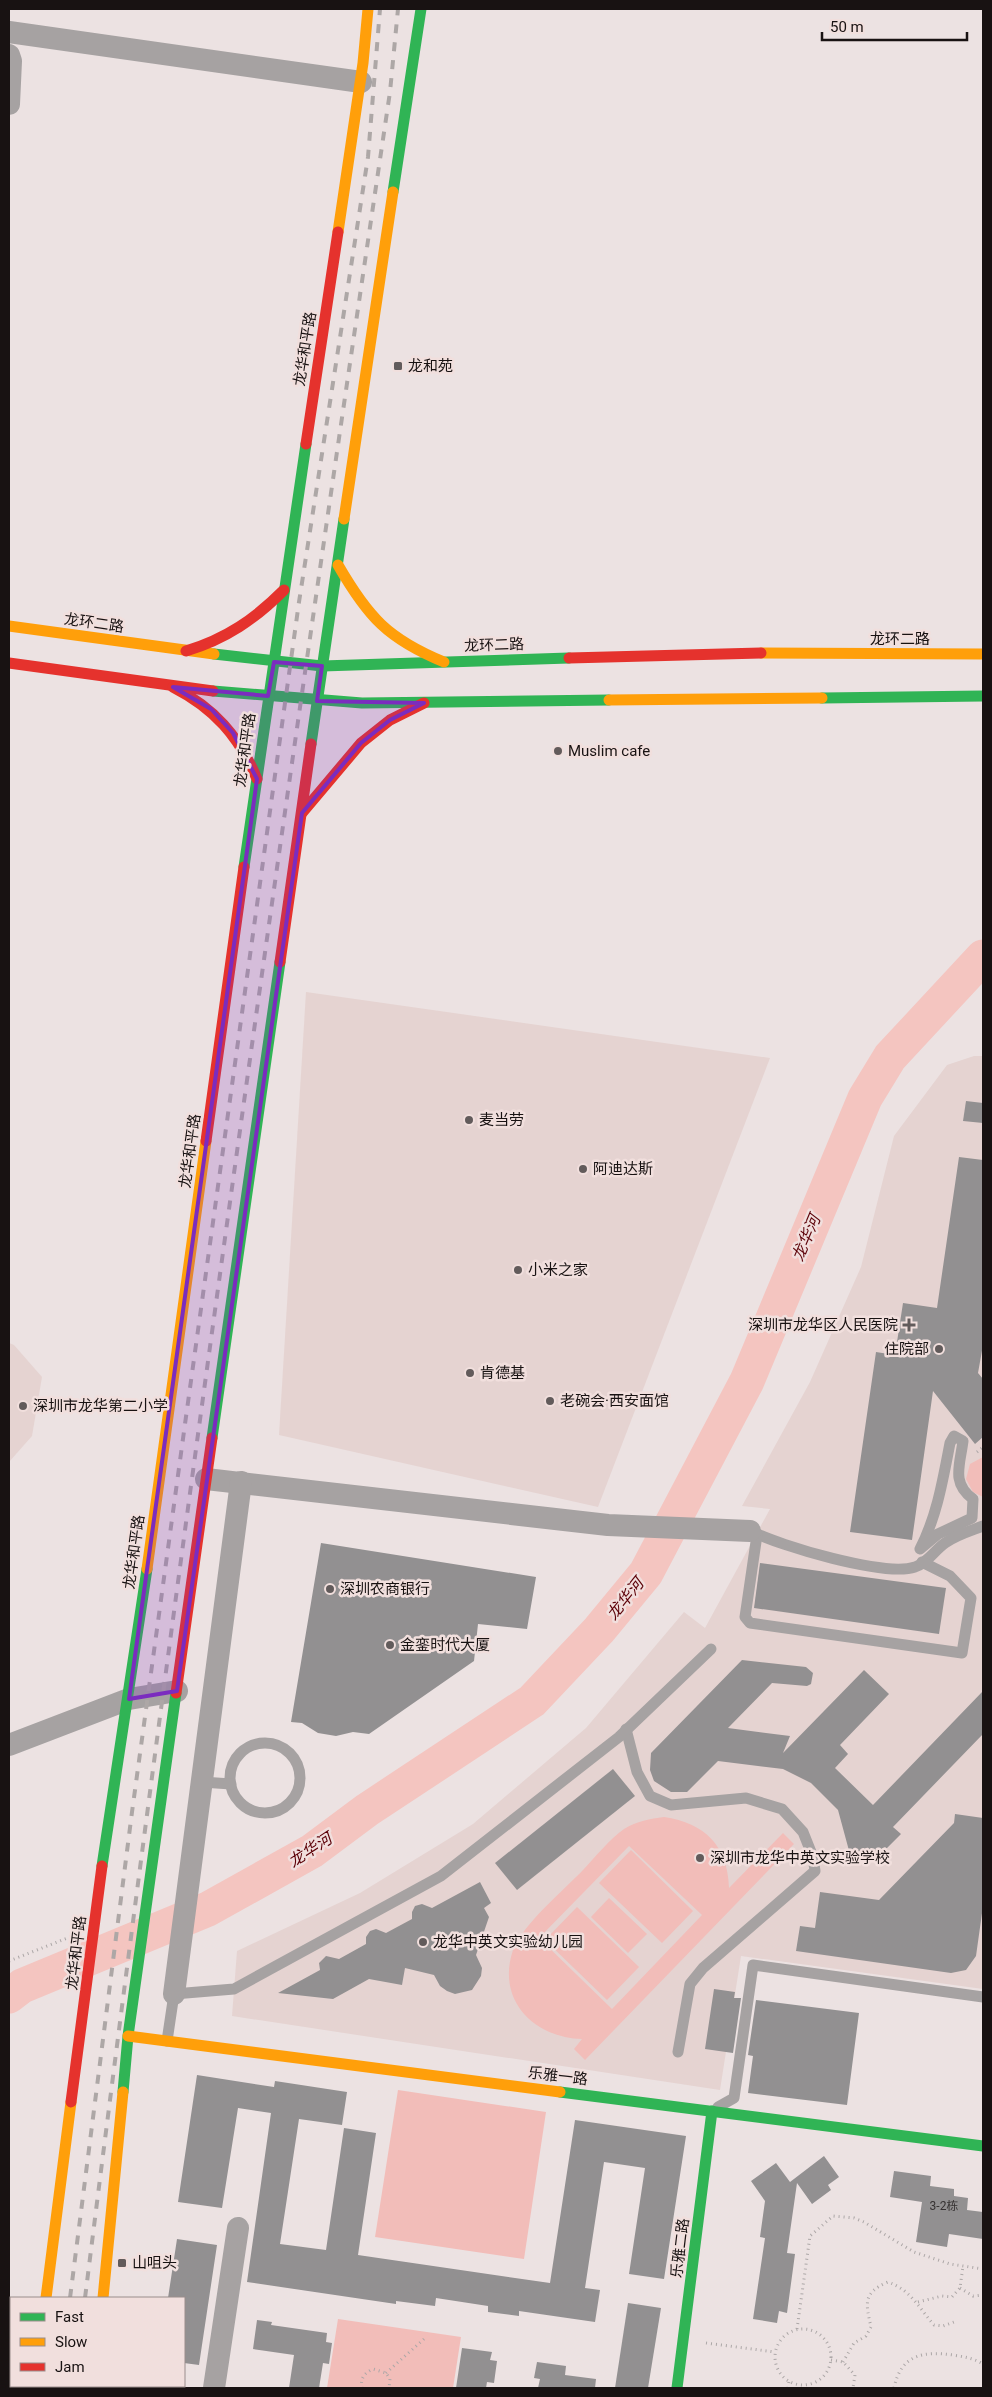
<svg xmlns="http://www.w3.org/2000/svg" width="992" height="2397" font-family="Roboto,'Noto Sans SC',sans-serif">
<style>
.built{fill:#e5d3d1}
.green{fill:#f2bdb9;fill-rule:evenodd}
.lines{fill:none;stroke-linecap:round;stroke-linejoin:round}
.river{stroke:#f4c5c0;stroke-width:35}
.building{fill:#929091}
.path{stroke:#aca7a7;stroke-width:3;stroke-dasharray:1 4;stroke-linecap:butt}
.lane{stroke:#a6a2a2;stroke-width:11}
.street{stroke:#a6a2a2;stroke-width:22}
.fast{stroke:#30b455;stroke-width:11}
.slow{stroke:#ff9f0a;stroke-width:11}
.jam{stroke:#e5322d;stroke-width:11}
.rail{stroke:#ada7a6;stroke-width:4;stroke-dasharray:9 9;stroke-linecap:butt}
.marked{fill:#7b2cbf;fill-opacity:0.2;stroke:#7b2cbf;stroke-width:4;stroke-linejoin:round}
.poi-dot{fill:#625b5b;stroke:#f1dfdd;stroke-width:2}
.labels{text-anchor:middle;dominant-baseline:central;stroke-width:5;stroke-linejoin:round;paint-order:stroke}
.number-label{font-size:12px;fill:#363232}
.street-label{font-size:15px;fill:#181212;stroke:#f1dfdd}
.poi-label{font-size:15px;fill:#181212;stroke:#f1dfdd;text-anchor:start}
.water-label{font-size:16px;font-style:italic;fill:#5c0007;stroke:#f1dfdd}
</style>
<rect width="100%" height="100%" fill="#ece2e2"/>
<g class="built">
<polygon points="306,992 770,1058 598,1507 279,1435"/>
<polygon points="974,1056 983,1056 983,1989 741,1956 720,2090 232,2016 237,1951 360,1893 473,1824 586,1728 684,1612 705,1628 770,1509 742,1506 810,1382 861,1267 894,1136 947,1065"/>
<polygon points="9,1343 14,1345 42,1377 32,1436 9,1462"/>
</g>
<g class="green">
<polygon points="983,1457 983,1497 973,1492 966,1479 970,1464"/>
<path d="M664 1817C705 1823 728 1846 729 1888L783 1833 794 1844 585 2060 574 2049 582 2039C534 2038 496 2000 513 1950 523 1924 564 1890 583 1870 596 1856 609 1840 624 1829 637 1821 650 1819 664 1817ZM629 1846 702 1915 612 2009 539 1938Z"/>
<polygon points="631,1850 693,1911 662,1943 599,1883"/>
<polygon points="609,1898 647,1934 628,1953 591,1917"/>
<polygon points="577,1907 639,1967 607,2000 545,1940"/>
<polygon points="398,2090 546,2112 524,2259 375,2237"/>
<polygon points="338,2319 461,2337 453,2388 327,2388"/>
</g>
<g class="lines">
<polyline class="river" points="9,1996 22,1986 208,1909 312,1851 367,1810 532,1701 599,1630 646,1573 747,1381 865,1098 890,1057 983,957"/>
</g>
<g class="building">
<polygon points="966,1101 983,1103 983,1123 963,1121"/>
<polygon points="959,1157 983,1160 983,1345 978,1373 983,1379 983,1437 975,1444 933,1391 912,1540 850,1532 876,1352 895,1355 903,1303 937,1308"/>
<polygon points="321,1543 536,1577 527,1629 478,1624 474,1661 369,1734 353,1732 336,1736 318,1733 302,1723 291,1722"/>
<polygon points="760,1563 946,1588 939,1634 754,1608"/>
<polygon points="742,1660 806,1667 813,1673 811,1684 807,1686 772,1683 728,1728 790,1736 783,1753 864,1670 889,1694 840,1745 848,1754 835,1768 873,1805 983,1691 983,1734 893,1827 901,1834 887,1848 851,1858 838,1810 811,1783 783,1769 718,1761 687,1792 671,1792 654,1781 650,1770 651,1753"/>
<polygon points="613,1769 635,1796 517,1890 495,1863"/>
<polygon points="955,1814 983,1818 983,1906 976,1956 966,1970 951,1973 796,1951 800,1926 815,1928 820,1892 879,1900 954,1823"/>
<polygon points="480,1882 491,1903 484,1908 489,1917 476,1955 482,1968 481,1976 472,1990 455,1994 447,1991 440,1986 434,1975 405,1968 402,1985 369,1979 333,1999 278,1993 320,1970 319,1963 326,1956 339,1959 366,1944 366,1937 370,1931 376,1929 386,1933 412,1919 412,1912 415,1906 422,1904 432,1908"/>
<polygon points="714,1989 735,1992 734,1998 741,1998 733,2053 705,2049"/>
<polygon points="756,2000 859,2013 847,2105 748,2093 753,2056 748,2055"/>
<polygon points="197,2075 274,2087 275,2081 347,2092 342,2125 299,2119 280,2244 326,2250 344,2128 376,2133 358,2255 550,2283 575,2120 686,2136 664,2279 629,2274 645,2168 604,2162 585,2288 600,2290 595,2322 519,2311 519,2316 488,2312 488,2306 436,2298 435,2306 396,2301 396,2304 247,2282 271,2113 238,2108 222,2208 178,2202"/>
<polygon points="824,2156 839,2177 828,2185 831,2190 812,2204 797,2183 787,2253 795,2254 787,2313 779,2311 777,2323 753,2319 765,2238 760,2237 765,2201 751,2181 776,2163 790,2182"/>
<polygon points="894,2171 931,2176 930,2186 954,2189 954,2196 968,2198 967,2210 983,2212 983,2239 949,2234 947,2247 916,2242 922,2202 890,2197"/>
<polygon points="177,2239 217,2245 199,2365 184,2363 184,2298 168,2298"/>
<polygon points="628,2303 661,2308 648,2388 615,2388"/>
<polygon points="257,2320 272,2322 271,2325 327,2333 326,2342 332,2343 329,2364 323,2363 319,2388 289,2388 294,2355 253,2349"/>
<polygon points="462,2348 492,2352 490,2360 497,2361 494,2383 487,2382 486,2388 456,2388"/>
<polygon points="537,2362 566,2366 565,2375 596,2379 595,2388 538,2388 540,2379 534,2378"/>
</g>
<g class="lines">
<g class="path">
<polyline points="977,1452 983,1447"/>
<polyline points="9,1961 70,1937"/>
<polyline points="960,2288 973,2296 983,2295"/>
<polyline points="918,2302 942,2296 952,2297 960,2288 963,2266"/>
<circle cx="803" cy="2357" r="28"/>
<polyline points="797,2329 810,2236 833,2216 854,2218 864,2222 914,2252 950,2264 983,2269"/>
<polyline points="706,2343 775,2352"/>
<polyline points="831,2360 843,2362 855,2375 853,2388"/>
<path d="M843 2362 854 2343 866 2336 871 2327C866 2304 862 2293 888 2282 911 2290 919 2308 934 2325L943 2326 954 2322"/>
<polyline points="386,2373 424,2339"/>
<path d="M362 2388C360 2379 364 2373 373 2369L386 2373 390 2379 389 2388"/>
<polyline points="788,2388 789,2381"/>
<path d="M894 2388C901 2354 924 2351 953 2355 964 2357 974 2358 983 2364"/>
</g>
<g class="lane">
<path d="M954 1436 963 1441C960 1465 951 1483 973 1499L972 1518 938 1534 920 1549C937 1516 943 1479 950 1443Z"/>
<path d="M751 1531C780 1546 885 1577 915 1567 926 1564 935 1550 945 1543 956 1535 970 1531 983 1526"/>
<polyline points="757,1535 745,1617 750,1623 962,1653 971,1598 950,1576 922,1562"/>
<polyline points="626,1729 637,1772 650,1796 671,1805 746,1798 782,1809 803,1832 813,1857 815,1871 703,1968 690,1984 678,2052"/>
<circle cx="265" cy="1778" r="35"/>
<polyline points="202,1782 231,1784"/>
<polyline points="167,2041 174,1994 234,1989 441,1876 619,1737 711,1649"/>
<polyline points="718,2107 734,2098 753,1965 983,1997"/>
</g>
<g class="street">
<polyline points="9,32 361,82"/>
<polyline points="9,55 11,61 9,104"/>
<polyline points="206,1479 608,1525 750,1531"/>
<polyline points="9,1745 129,1699 177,1691"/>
<polyline points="174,1994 241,1482"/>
<polyline points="214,2388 238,2228"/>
</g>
<g class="fast">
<polyline points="393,192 421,9"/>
<polyline points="214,654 322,666 569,658"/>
<polyline points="213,691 362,703 609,700"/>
<polyline points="822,698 983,696"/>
<polyline points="311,744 344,519"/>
<polyline points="244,867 306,444"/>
<polyline points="212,1438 280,962"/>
<polyline points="102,1866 147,1569"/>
<polyline points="123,2092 128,2036 176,1693"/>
<polyline points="560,2092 983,2146"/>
<polyline points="34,2386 34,2388"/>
<polyline points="677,2388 712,2111"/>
</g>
<g class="slow">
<polyline points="338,232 363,63 368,9"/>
<polyline points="344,519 393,192"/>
<path d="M338 565C368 617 388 639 444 662"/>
<polyline points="9,626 214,654"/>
<polyline points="761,653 983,654"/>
<polyline points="609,700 822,698"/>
<polyline points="147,1569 206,1141"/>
<polyline points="128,2036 560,2092"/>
<polyline points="46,2298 71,2102"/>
<polyline points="103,2298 123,2092"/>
<polyline points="94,2386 94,2388"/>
</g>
<g class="jam">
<polyline points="306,444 338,232"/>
<path d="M186 651C226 639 255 619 284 590"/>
<polyline points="569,658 761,653"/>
<polyline points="9,663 213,691"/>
<path d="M173 687C214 708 239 736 257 779"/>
<polyline points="302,813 361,743 390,720 424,703"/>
<polyline points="280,962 311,744"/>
<polyline points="206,1141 244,867"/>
<polyline points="176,1693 212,1438"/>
<polyline points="71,2102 102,1866"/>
</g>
<g class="rail">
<polyline points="70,2298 132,1812 185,1424 299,602 368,157 380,9"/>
<path d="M85 2298C177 1561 281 826 390 92L398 9"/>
<polyline points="59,2388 59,2386"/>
<polyline points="74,2388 74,2386"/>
</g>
</g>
<path class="marked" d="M274 662 322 666 317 701 424 703 390 720 361 743 302 813 177 1691 129 1699 257 779 233 733 211 709 173 687 268 696Z"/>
<g class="poi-dot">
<rect x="393" y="361" width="10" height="10" rx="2.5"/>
<circle cx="558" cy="751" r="5"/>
<circle cx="469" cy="1120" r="5"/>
<circle cx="583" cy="1169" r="5"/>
<circle cx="518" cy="1270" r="5"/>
<path d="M906.5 1317.5h5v5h5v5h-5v5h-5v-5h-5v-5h5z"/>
<circle cx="939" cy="1349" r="5"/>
<circle cx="470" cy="1373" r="5"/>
<circle cx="550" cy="1401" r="5"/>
<circle cx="23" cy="1406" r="5"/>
<circle cx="330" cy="1589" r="5"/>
<circle cx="390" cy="1645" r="5"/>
<circle cx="700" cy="1858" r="5"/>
<circle cx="423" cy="1942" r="5"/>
<rect x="117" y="2258" width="10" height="10" rx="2.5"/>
</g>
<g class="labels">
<g class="number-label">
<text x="944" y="2206">3-2栋</text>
</g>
<g class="street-label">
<text transform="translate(305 349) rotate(-81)">龙华和平路</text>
<text transform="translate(94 623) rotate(8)">龙环二路</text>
<text x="900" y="639">龙环二路</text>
<text transform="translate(494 645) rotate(-2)">龙环二路</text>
<text transform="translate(245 750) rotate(-82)">龙华和平路</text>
<text transform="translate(190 1151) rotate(-82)">龙华和平路</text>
<text transform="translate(134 1552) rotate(-82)">龙华和平路</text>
<text transform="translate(76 1953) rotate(-83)">龙华和平路</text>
<text transform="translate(558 2076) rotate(7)">乐雅一路</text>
<text transform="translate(680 2248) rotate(-83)">乐雅二路</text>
</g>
<g class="poi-label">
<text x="408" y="366">龙和苑</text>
<text x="568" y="751">Muslim cafe</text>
<text x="479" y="1120">麦当劳</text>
<text x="593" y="1169">阿迪达斯</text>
<text x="528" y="1270">小米之家</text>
<text x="898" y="1325" text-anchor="end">深圳市龙华区人民医院</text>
<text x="929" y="1349" text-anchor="end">住院部</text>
<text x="480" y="1373">肯德基</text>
<text x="560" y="1401">老碗会·西安面馆</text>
<text x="33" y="1406">深圳市龙华第二小学</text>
<text x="340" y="1589">深圳农商银行</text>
<text x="400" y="1645">金銮时代大厦</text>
<text x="710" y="1858">深圳市龙华中英文实验学校</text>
<text x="433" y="1942">龙华中英文实验幼儿园</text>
<text x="132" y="2263">山咀头</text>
</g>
<g class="water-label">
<text transform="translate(806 1238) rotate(-67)">龙华河</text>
<text transform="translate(625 1599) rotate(-51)">龙华河</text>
<text transform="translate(310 1850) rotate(-33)">龙华河</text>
</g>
</g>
<rect width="992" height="2397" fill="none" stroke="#181212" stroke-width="20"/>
<rect x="10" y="2297" width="175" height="90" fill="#f1dfdd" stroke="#9a8d8c"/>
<rect x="20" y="2313" width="25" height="8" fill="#30b455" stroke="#9a8d8c"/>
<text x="55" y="2322" font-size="15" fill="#181212">Fast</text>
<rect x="20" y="2338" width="25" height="8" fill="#ff9f0a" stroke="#9a8d8c"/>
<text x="55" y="2347" font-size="15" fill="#181212">Slow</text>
<rect x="20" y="2363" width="25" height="8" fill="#e5322d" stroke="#9a8d8c"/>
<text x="55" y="2372" font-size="15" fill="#181212">Jam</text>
<path d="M822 32v8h145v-8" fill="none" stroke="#181212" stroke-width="2.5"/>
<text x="830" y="32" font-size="15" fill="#181212" stroke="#f1dfdd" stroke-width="4" paint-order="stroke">50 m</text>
</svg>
